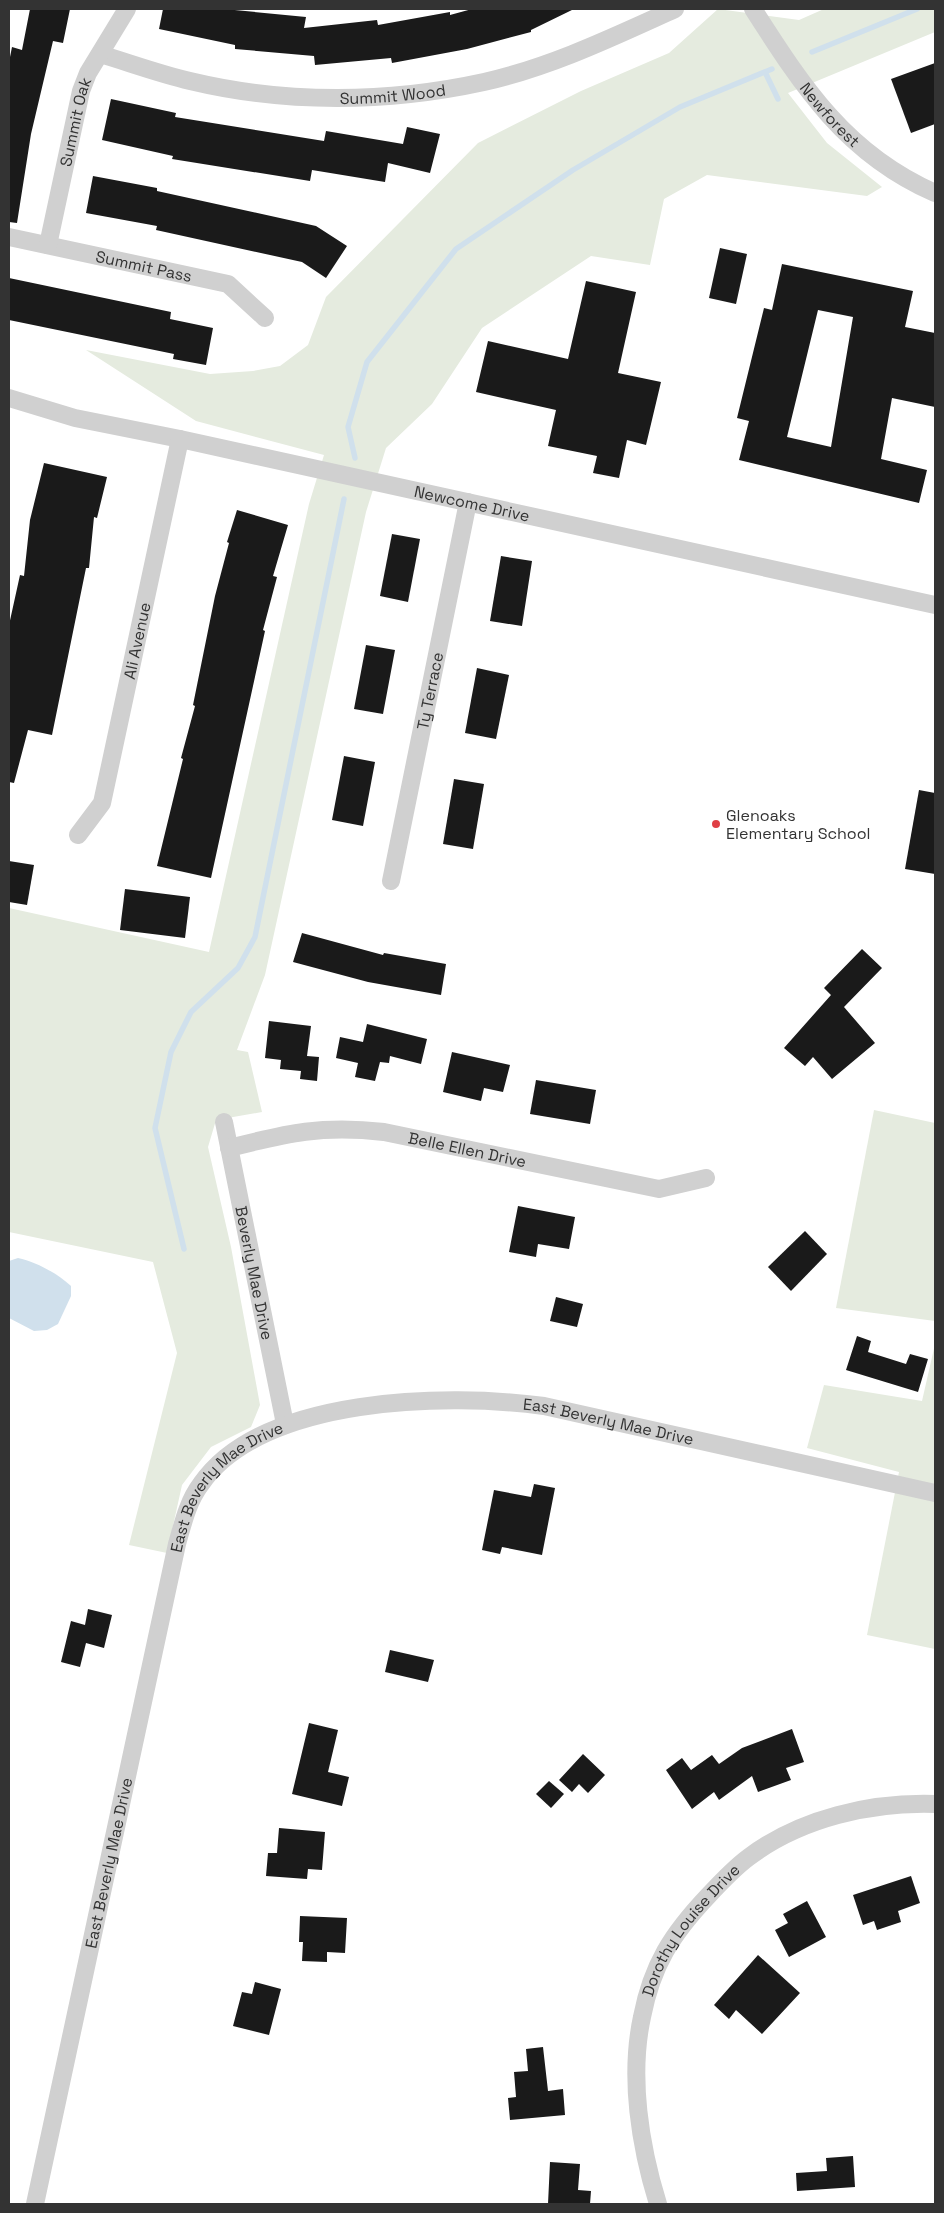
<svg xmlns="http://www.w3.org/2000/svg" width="944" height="2213" font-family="'Space Grotesk',sans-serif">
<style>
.green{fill:#e5ebdf}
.water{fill:#d0e0ec}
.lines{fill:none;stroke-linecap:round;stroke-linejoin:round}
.stream{stroke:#d0e0ec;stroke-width:5.5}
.building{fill:#1a1a1a;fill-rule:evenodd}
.street{stroke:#d0d0d0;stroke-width:18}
.poi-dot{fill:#df3f45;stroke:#fff;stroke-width:2}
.labels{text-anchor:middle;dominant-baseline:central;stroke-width:5;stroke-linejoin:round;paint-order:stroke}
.street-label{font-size:16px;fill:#333;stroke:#fff}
.poi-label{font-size:16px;fill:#333;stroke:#fff;text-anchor:start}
</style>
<rect width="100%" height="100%" fill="#fff"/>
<g class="green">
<polygon points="718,9 799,20 824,9 935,9 935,32 788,93 827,143 882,187 867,196 707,175 664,199 650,265 591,256 482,328 432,404 386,448 366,512 265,975 237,1050 248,1052 262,1112 216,1120 208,1147 231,1247 260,1405 251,1427 211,1447 182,1485 167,1553 129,1545 177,1353 153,1262 9,1232 9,908 209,952 309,504 324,455 196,421 86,350 210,374 253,371 280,366 308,345 326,297 478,143 581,91 669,53"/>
<polygon points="874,1110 935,1123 935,1321 836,1308"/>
<polygon points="935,1344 935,1649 867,1635 899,1472 807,1448 824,1385 922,1401"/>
</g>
<path class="water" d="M18 1258C36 1262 57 1273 71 1286V1296L58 1324 47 1330 34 1331 9 1318V1261Z"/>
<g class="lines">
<g class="stream">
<polyline points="812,52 917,9"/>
<polyline points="765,72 778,99"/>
<polyline points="355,458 348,427 367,362 456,249 573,170 680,107 772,69"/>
<polyline points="184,1249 155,1128 171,1052 191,1012 238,968 255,937 344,499"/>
</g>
</g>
<g class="building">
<polygon points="30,9 70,9 63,43 53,41 31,134 17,223 9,222 9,62 12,47 22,50"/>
<polygon points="163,9 224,9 306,17 304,28 377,20 378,25 450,12 450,15 472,9 574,9 531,30 531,32 467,49 392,63 391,58 315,65 314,56 235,49 235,45 159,29"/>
<polygon points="935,63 935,124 911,133 891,79"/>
<polygon points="111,99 176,113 175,117 324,141 326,131 403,144 407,127 440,134 430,173 388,163 385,182 312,170 310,181 172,159 173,156 102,140"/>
<polygon points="93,176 157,188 157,191 316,226 347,246 326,278 302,262 156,230 157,226 86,213"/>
<polygon points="720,248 747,254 736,304 709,298"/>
<path d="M782 264 913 291 905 327 935 333V407L892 398 881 459 927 470 919 503 739 460 749 421 737 418 764 308 772 310ZM818 310 853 317 831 447 787 437Z"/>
<polygon points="9,278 171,312 170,319 213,328 206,365 173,359 174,354 9,320"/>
<polygon points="586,281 636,292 618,373 661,382 646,445 627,440 619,478 593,473 597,456 548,446 556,410 476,392 488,341 568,359"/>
<polygon points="44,463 107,477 97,518 94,517 89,568 86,568 52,735 28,730 14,783 9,782 9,625 20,575 24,576 30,520"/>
<polygon points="237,510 288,525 273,576 277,577 263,630 265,631 211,878 157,866 183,759 181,758 195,706 193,705 215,596 229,543 227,542"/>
<polygon points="392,534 420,539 408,602 380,596"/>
<polygon points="501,556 532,561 522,626 490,621"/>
<polygon points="366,645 395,650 383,714 354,709"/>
<polygon points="477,668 509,675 496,739 465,733"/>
<polygon points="344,756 375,762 363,826 332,820"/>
<polygon points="454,779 484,784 473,849 443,844"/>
<polygon points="919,790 935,793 935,874 905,869"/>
<polygon points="9,861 34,865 27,905 9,902"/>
<polygon points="125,889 190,897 185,938 120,930"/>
<polygon points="302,933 383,955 384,953 446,964 441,995 368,982 293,962"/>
<polygon points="862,949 882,968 844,1007 875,1043 832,1079 813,1057 805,1066 784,1048 831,995 824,988"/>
<polygon points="269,1021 311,1026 307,1056 319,1057 317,1081 300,1079 301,1071 280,1069 281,1060 265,1058"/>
<polygon points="367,1024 427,1039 421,1064 390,1056 389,1063 380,1062 375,1081 355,1077 358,1063 336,1058 340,1037 363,1042"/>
<polygon points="452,1052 510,1065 503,1092 484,1088 481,1101 443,1092"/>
<polygon points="536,1080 596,1090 590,1124 530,1114"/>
<polygon points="518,1206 575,1217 569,1249 538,1244 536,1257 509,1252"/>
<polygon points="805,1231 827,1254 791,1291 768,1267"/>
<polygon points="556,1297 583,1304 577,1327 550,1321"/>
<polygon points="857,1336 871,1341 868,1352 906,1364 910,1354 928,1359 918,1392 846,1370"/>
<polygon points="534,1484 555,1488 542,1555 502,1547 500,1554 482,1550 494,1490 531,1497"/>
<polygon points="88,1609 112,1615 104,1648 86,1643 80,1667 61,1662 71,1621 85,1625"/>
<polygon points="390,1650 434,1660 428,1682 385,1672"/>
<polygon points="309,1723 338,1730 328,1772 349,1777 342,1806 292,1794"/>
<polygon points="792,1729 804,1762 786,1768 791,1780 758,1792 752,1776 719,1800 714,1792 692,1809 666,1770 682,1758 691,1770 712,1755 719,1764 742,1748"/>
<polygon points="583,1754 605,1775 588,1793 579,1784 572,1792 559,1780"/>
<polygon points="549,1781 564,1794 551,1808 536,1794"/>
<polygon points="279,1828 325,1832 322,1870 308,1869 307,1879 266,1876 268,1853 277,1853"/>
<polygon points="911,1876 920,1903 898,1911 901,1922 877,1930 874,1921 863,1925 853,1895"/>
<polygon points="807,1901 826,1937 789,1957 775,1930 788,1923 783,1914"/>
<polygon points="300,1916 347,1918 345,1953 327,1952 327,1962 302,1961 303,1942 299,1942"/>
<polygon points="758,1955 800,1993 762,2034 736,2010 729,2019 714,2005"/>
<polygon points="255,1982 281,1989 269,2035 233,2026 242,1992 252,1994"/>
<polygon points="543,2047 548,2091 563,2089 565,2115 510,2120 508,2098 516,2097 514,2072 528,2071 526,2049"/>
<polygon points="853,2156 855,2187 797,2191 796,2173 827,2171 826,2158"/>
<polygon points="550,2162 580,2164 578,2190 591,2191 590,2204 548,2204"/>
</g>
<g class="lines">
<g class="street">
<path id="s1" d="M753 9C803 87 846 154 935 193"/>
<path id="s2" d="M100 54C130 63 160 74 190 81 286 104 388 103 484 82 551 67 613 37 675 9"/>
<path id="s3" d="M9 237 228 284 265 318"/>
<path id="s4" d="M48 245 81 91 88 73 127 9"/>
<path id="s5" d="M9 398 75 418 180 439 935 605"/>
<path id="s6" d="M78 835 102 803 180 439"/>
<path id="s7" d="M391 881 468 502"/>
<path id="s8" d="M224 1122 285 1424"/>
<path id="s9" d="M229 1148C288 1133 322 1125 384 1132L659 1189 706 1178"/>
<path id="s10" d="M35 2204 177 1544C183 1523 188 1501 201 1484 262 1396 448 1393 544 1406L935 1493"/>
<path id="s11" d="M658 2204C640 2146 629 2077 642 2017 652 1965 672 1934 708 1896 721 1882 734 1868 749 1857 801 1818 871 1802 935 1804"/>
</g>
</g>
<circle class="poi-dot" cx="716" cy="824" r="5"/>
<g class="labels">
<g class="street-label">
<text stroke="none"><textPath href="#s2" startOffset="298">Summit Wood</textPath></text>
<text stroke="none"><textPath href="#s1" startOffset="131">Newforest</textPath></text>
<text stroke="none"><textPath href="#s4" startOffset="126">Summit Oak</textPath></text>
<text stroke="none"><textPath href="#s3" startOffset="138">Summit Pass</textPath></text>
<text stroke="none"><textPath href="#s5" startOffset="475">Newcome Drive</textPath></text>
<text stroke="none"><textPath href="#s6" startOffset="206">Ali Avenue</textPath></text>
<text stroke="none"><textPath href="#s7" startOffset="194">Ty Terrace</textPath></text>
<text stroke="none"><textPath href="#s9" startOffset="242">Belle Ellen Drive</textPath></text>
<text stroke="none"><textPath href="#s8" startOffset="154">Beverly Mae Drive</textPath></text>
<text stroke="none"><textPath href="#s10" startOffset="1172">East Beverly Mae Drive</textPath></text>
<text stroke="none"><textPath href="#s10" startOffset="754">East Beverly Mae Drive</textPath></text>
<text stroke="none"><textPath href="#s10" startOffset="349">East Beverly Mae Drive</textPath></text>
<text stroke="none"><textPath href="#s11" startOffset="291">Dorothy Louise Drive</textPath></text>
</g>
<g class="poi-label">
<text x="726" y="815">Glenoaks<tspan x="726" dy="18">Elementary School</tspan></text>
</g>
</g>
<rect width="944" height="2213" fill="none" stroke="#333333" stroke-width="20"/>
</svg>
